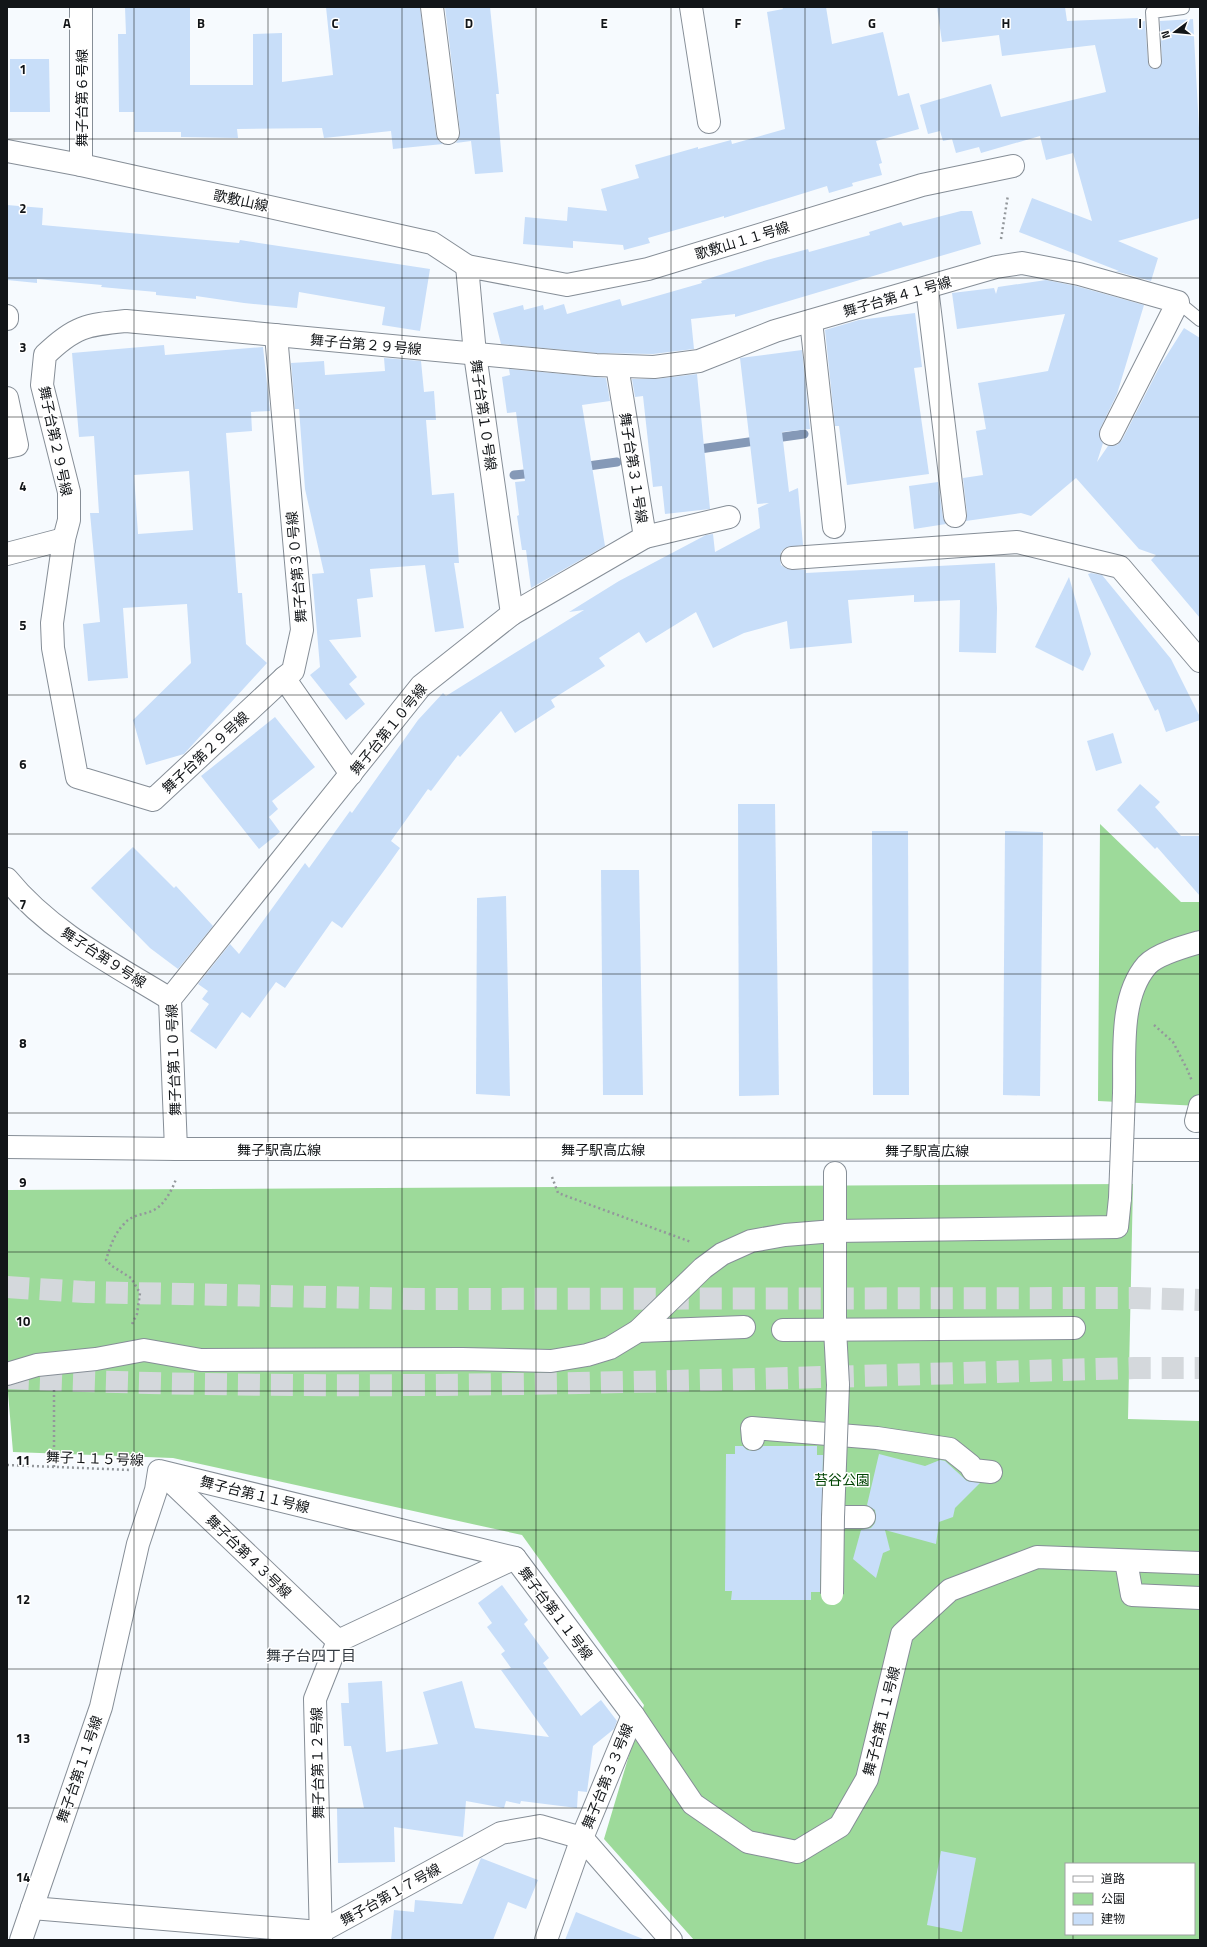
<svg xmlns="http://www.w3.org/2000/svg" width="1207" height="1947" font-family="'Titillium Web','Noto Sans JP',sans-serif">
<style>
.green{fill:#9dda9a;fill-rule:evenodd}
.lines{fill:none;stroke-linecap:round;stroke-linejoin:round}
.stream{stroke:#8599b7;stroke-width:9}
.building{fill:#c8def9;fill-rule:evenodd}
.highway-tunnel{stroke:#d4d8dc;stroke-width:22;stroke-dasharray:22 11;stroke-linecap:butt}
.lane-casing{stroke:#868e97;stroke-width:14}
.street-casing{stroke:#868e97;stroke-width:24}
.secondary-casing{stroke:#868e97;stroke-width:24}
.path{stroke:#93979b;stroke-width:2.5;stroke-dasharray:2 3;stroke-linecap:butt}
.lane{stroke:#fff;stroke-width:12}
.street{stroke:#fff;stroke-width:22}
.secondary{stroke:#fff;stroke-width:22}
.street-bridge-casing{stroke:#868e97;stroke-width:24;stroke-linecap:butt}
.street-bridge{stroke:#fff;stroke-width:22}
.grid{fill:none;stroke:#121518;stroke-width:1;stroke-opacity:0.55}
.labels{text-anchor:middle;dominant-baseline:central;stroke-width:3;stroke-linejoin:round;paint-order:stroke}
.street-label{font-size:14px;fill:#121518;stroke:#fff}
.park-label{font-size:14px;fill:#004403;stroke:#fff}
.neighbourhood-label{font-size:15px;fill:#343b42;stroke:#fff}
.grid-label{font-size:13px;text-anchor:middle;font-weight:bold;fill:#121518;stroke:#fff;stroke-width:3;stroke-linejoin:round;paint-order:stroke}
</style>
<rect width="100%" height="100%" fill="#f6fafe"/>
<g class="green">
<polygon points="1100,824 1181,902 1200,902 1200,1106 1098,1101"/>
<path d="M1133 1184 1128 1419 1200 1421V1940H694L604 1839 644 1705 522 1535 173 1458 13 1452 7 1381V1190ZM1066 1864H1194V1934H1066Z"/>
</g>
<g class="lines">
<g class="stream">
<polyline points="693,450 804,434"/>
<polyline points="581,467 617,462"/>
<polyline points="514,475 535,473"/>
</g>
</g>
<g class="building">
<polygon points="125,7 190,7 190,85 253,85 253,34 282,33 282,82 333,75 326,7 420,7 436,135 438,140 443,144 393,149 391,131 324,138 322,128 237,129 238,138 181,137 181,132 134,132 134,112 119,112 118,34 126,34"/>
<polygon points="445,7 490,7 499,94 496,94 503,172 475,174 471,141 456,143 459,138 460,131"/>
<polygon points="782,7 826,7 832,44 883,32 898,96 909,93 919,129 876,141 882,163 879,164 882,175 852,183 853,186 829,193 827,186 724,218 724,216 648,238 650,243 624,250 623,245 573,241 573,248 523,244 525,217 567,221 568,207 607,211 601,189 639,178 635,165 698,147 698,149 731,140 732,144 785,129 767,12 783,9"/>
<polygon points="937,7 1065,7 1067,21 1138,18 1139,22 1145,21 1148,62 1149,66 1155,69 1159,68 1162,62 1160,21 1193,19 1200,146 1200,218 1118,241 1158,258 1151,281 1115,271 1119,271 1019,232 1032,198 1092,221 1073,153 1046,160 1040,136 981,153 979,147 956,153 952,139 943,141 940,131 928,134 920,105 991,84 1001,117 1106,92 1095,45 1002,56 999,35 942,42"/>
<polygon points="10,59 49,59 50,112 10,112"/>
<polygon points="7,205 43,208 42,225 239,243 240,240 430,269 420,331 382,325 385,307 299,292 297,308 244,303 196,296 196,299 156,295 156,292 101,287 102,285 37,279 37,283 7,280"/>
<polygon points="961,211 972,211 981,244 735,317 735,314 691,319 694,349 653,354 597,353 501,344 493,313 523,305 524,310 543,305 544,310 564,304 567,314 620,299 622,306 702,283 701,281 767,260 808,249 809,252 870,235 869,232 901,222 903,226"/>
<polygon points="1046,280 1076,286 1144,305 1117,394 1100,429 1099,435 1103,443 1097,462 1108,446 1117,445 1122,440 1160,366 1184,328 1200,338 1200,618 1151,560 1156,555 1139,549 1076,478 1031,516 1021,513 966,521 967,514 963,478 983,475 976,431 986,429 978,383 1048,371 1065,314 957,329 952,293 994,288 996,294 998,287"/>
<polygon points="915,313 922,367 914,368 929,474 847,485 839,426 835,426 825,330 859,320"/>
<path d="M164 345 165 355 263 347 270 411 251 412 252 431 226 433 238 593H242L246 644 267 663 184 754 146 765 133 720 191 663 187 604 123 608 128 678 88 681 83 624 100 622 90 513H99L94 436 79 437 72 353ZM189 471 193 530 138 534 134 475Z"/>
<polygon points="802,350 810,429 782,432 789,492 798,488 803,545 785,548 781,552 780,558 781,565 787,569 806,570 806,573 995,563 997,608 996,653 959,652 960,600 914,602 914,595 848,600 852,643 790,649 787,621 744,633 713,648 696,612 646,643 639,632 599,658 605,666 551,700 555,707 515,733 501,711 460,757 458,755 431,791 428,789 391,841 400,848 383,872 342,928 332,921 285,988 276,982 250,1018 242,1012 216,1049 190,1031 209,1004 202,999 208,991 198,984 230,944 239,954 305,863 309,868 350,811 352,813 418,720 443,693 446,696 584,610 569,612 619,581 706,535 713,534 715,552 760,528 758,508 769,503 757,504 740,358"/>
<polygon points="384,358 421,361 424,392 434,391 436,420 426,420 432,495 454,493 459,563 454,563 464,628 435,632 425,565 370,569 373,597 357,599 361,637 329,640 357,677 349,684 365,704 346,720 310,675 320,667 312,574 324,573 305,489 299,409 295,409 291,363 324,361 325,375 385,371"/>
<polygon points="509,369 606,378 610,401 582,405 605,546 531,588 526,550 522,550 517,516 519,515 515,482 525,481 516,412 507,413 502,377 510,375"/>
<polygon points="697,374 710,509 665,514 662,486 653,487 643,396 635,397 632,379 656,379"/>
<polygon points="938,482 943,518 946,524 914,529 909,486"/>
<polygon points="1091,573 1102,575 1171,659 1200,717 1200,720 1166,732 1158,709 1155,711 1088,574"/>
<polygon points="1069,577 1091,654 1083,671 1035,647"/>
<polygon points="275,717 315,767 272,801 278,809 269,817 280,832 259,849 201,776"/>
<polygon points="1113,733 1122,763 1096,771 1087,741"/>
<polygon points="1140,784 1160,802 1155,807 1181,836 1200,836 1200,896 1157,847 1155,849 1117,810"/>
<polygon points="738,804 775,804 779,1095 739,1096"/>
<polygon points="872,831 908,831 909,1095 873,1095"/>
<polygon points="1005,831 1043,832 1040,1096 1003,1095"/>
<polygon points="133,847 174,888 176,886 213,926 178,969 150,948 91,888"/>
<polygon points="601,870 639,870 643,1095 603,1095"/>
<polygon points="506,896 510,1096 476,1094 477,898"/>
<polygon points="735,1446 743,1446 747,1450 754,1451 760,1449 763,1446 817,1446 817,1455 823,1455 820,1592 811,1592 811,1600 731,1600 732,1591 725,1591 726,1454 735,1454"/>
<polygon points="879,1454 925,1466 940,1460 945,1461 967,1481 980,1483 955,1508 953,1517 939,1522 936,1544 885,1530 890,1550 883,1553 876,1578 853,1559 861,1530 871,1528 875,1523 876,1517 875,1510 867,1505"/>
<polygon points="502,1585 528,1620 524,1624 549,1658 543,1663 581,1716 601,1700 617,1721 614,1729 593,1746 587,1792 578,1791 577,1808 521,1801 520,1804 506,1801 504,1808 466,1801 463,1837 394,1827 395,1862 338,1863 337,1808 364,1808 351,1746 344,1746 341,1703 349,1703 348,1683 382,1681 386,1752 438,1744 423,1692 462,1681 475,1728 549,1737 501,1670 511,1668 501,1654 505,1651 487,1627 492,1623 478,1603"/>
<polygon points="941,1851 976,1858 962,1932 927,1925"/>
<polygon points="481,1858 538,1880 526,1909 508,1902 493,1940 391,1940 394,1910 414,1912 415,1900 462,1904"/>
<polygon points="576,1912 643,1939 643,1940 565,1940"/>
</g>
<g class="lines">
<g class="highway-tunnel">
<polyline points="7,1287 85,1292 416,1299 1137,1298 1200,1300"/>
<path d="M7 1378C383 1395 759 1378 1134 1368H1200"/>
</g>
<defs>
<g id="lane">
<polyline points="1155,62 1152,12 1183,8"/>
<polyline points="1178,302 1200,320"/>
</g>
<g id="street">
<polyline points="432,7 448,133"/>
<polyline points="691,7 709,122"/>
<polyline points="81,165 81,7"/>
<polyline points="927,288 955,516"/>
<polyline points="7,316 7,319"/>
<polyline points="811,321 834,527"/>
<polyline points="276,335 302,630 293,671 284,678 351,774"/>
<polyline points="7,398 17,445 7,447"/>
<polyline points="645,537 729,517"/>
<polyline points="7,554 64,539"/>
<polyline points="792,558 1017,542 1120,567 1200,661"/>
<polyline points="512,614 645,537 617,366"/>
<path d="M284 678 153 800 77 777 53 648 52 623 64 539 69 520V492L42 385 45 355C75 326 86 325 126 321L596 365 654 367 699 361 775 331 996 267 1022 263 1079 274 1178 302 1111 434"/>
<path d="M7 879C50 932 113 964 170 999"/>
<path d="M1124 1093C1125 1053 1119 997 1147 965 1157 954 1186 946 1200 942"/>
<polyline points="1196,1121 1200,1106"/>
<polyline points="176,1149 170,999 421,686 512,614 475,354 467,266 567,285 648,269 922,185 1013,166"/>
<polyline points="835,1173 835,1329 838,1385"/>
<polyline points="783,1330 1074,1328"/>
<polyline points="638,1331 744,1327"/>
<polyline points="7,1374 37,1365 96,1359 144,1350 201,1360 462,1359 551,1361 587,1355 610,1348 638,1331 703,1268 722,1254 751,1241 785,1235 834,1231 1117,1227 1120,1198"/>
<polyline points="753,1439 752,1428 877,1438 950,1449 970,1465 973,1470 991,1472"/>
<polyline points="161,1472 338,1641"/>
<polyline points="833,1517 864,1517"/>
<polyline points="1126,1561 1132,1595 1200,1598"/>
<polyline points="32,1908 320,1932 501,1833 540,1826 582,1838 671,1940"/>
<polyline points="21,1940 101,1707 138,1544 156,1490 159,1471 515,1558 633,1715 693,1804 748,1842 797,1852 840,1826 867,1779 902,1634 950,1590 1037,1557 1200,1563"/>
<polyline points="321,1940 315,1699 338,1641 515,1558"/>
<polyline points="546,1940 582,1838 633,1715"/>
</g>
<g id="secondary">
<polyline points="7,151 81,165 432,243 467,266"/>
<polyline points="7,1147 176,1149 1200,1150"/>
</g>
</defs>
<use href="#lane" class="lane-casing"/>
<use href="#street" class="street-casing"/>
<use href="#secondary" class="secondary-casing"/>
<g class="path">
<polyline points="1001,239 1008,195"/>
<polyline points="1154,1025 1173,1042 1187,1069 1192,1081"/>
<polyline points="552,1177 558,1193 691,1242"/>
<path d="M132 1324 137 1314 140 1293 131 1278 112 1266 106 1260C110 1247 114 1234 124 1224 131 1215 142 1215 152 1211 164 1206 172 1190 176 1179"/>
<polyline points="7,1465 131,1470"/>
<polyline points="54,1467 54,1390"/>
</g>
<use href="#lane" class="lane"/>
<use href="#street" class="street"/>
<use href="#secondary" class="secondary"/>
<defs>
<g id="street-bridge">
<polyline points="1120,1198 1124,1093"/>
<polyline points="832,1594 833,1517 838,1385"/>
</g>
</defs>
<use href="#street-bridge" class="street-bridge-casing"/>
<use href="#street-bridge" class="street-bridge"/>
</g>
<path class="grid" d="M134 7V1940M268 7V1940M402 7V1940M536 7V1940M671 7V1940M805 7V1940M939 7V1940M1073 7V1864M7 139H1200M7 278H1200M7 417H1200M7 556H1200M7 695H1200M7 834H1200M7 974H1200M7 1113H1200M7 1252H1200M7 1391H1200M7 1530H1200M7 1669H1200M7 1808H1200M1073 1934V1940"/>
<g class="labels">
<g class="street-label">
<text transform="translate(81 98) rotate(-90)">舞子台第６号線</text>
<text transform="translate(241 200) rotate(12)">歌敷山線</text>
<text transform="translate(742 240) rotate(-17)">歌敷山１１号線</text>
<text transform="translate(897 296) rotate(-16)">舞子台第４１号線</text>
<text transform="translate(366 344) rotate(5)">舞子台第２９号線</text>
<text transform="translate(484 415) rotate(82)">舞子台第１０号線</text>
<text transform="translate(56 441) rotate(78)">舞子台第２９号線</text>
<text transform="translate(634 468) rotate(81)">舞子台第３１号線</text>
<text transform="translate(296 567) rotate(-95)">舞子台第３０号線</text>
<text transform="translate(388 729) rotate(-51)">舞子台第１０号線</text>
<text transform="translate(205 752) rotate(-43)">舞子台第２９号線</text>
<text transform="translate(104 957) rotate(33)">舞子台第９号線</text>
<text transform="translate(173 1060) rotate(-92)">舞子台第１０号線</text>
<text x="279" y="1149">舞子駅高広線</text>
<text x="603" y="1149">舞子駅高広線</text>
<text x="927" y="1150">舞子駅高広線</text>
<text transform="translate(95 1458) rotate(2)">舞子１１５号線</text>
<text transform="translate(255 1494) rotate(14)">舞子台第１１号線</text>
<text transform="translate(249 1556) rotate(44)">舞子台第４３号線</text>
<text transform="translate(556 1613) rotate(53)">舞子台第１１号線</text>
<text transform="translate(881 1721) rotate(-76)">舞子台第１１号線</text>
<text transform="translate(317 1763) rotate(-91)">舞子台第１２号線</text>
<text transform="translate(79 1769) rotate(-71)">舞子台第１１号線</text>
<text transform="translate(607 1776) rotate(-68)">舞子台第３３号線</text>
<text transform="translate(390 1894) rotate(-29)">舞子台第１７号線</text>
</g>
<g class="park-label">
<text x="842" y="1479">苔谷公園</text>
</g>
<g class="neighbourhood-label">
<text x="311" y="1655">舞子台四丁目</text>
</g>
</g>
<g class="grid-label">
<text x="67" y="28">A</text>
<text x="201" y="28">B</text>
<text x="335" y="28">C</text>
<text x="469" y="28">D</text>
<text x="604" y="28">E</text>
<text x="738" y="28">F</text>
<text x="872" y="28">G</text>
<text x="1006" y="28">H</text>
<text x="1140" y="28">I</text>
<text x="23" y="74">1</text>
<text x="23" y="213">2</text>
<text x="23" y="352">3</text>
<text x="23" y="491">4</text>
<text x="23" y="630">5</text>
<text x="23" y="769">6</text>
<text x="23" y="909">7</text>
<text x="23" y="1048">8</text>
<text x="23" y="1187">9</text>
<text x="23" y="1326">10</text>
<text x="23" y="1465">11</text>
<text x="23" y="1604">12</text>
<text x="23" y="1743">13</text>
<text x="23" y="1882">14</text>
</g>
<rect width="1207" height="1947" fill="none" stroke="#121518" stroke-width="16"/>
<rect x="1065" y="1863" width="130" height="72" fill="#ffffff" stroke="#a0a1a3"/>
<rect x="1073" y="1876" width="20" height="6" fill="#ffffff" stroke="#a0a1a3"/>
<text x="1101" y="1883" font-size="12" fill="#121518">道路</text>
<rect x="1073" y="1893" width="20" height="12" fill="#9dda9a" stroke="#a0a1a3"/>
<text x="1101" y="1903" font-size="12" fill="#121518">公園</text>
<rect x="1073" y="1913" width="20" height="12" fill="#c8def9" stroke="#a0a1a3"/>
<text x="1101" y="1923" font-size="12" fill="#121518">建物</text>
<g transform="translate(1175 32) rotate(254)" stroke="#ffffff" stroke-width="3" paint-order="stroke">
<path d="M0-3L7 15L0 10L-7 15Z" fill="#121518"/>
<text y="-6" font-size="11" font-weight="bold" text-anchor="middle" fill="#121518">N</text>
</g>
</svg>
